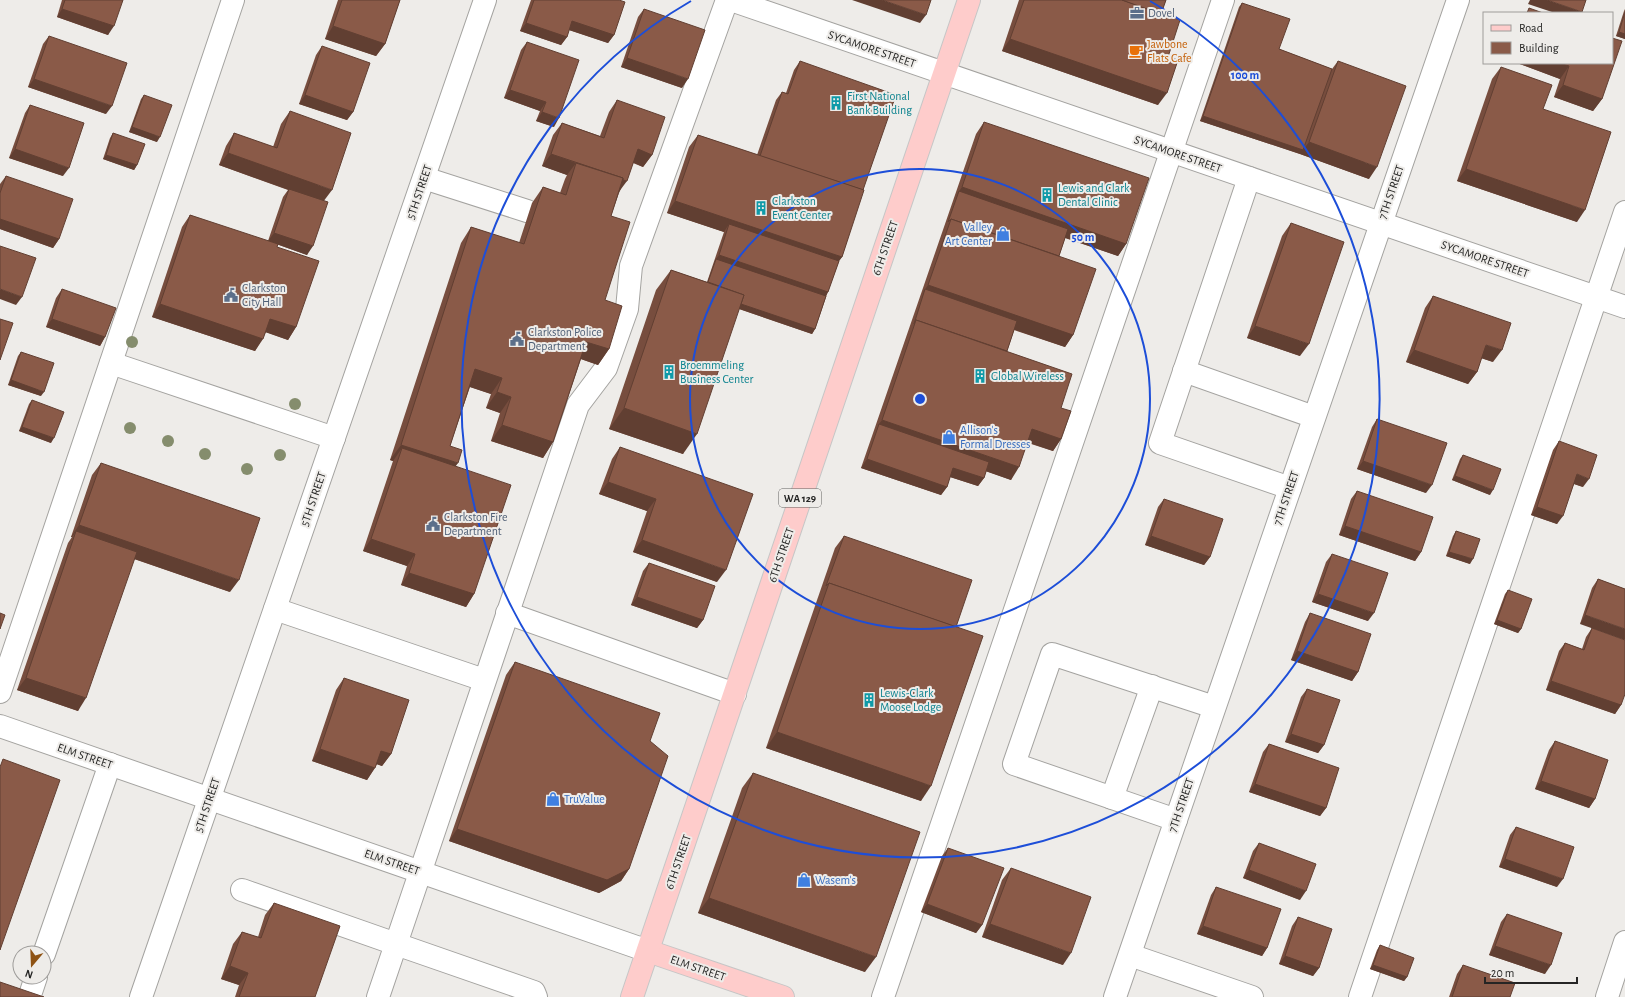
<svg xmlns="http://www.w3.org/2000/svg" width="1625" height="997" font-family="'Alegreya Sans',sans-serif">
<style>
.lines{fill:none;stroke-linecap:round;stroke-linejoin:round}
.minor-casing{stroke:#a4a3a0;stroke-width:24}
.major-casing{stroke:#c6c6c6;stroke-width:24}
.minor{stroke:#fff;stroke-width:22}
.major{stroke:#fecccb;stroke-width:22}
.tree{fill:#858d6d}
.wall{fill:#774d3e}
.shaded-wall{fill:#613f32}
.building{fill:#8a5a48;stroke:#613f32}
.ring{fill:none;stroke:#1d4ed8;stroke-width:2}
.labels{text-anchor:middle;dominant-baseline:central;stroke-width:4;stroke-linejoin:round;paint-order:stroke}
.shield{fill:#eeece9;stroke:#61615f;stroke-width:1}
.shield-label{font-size:11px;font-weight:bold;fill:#252524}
.service-label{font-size:12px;fill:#4e5e75;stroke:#eeece9;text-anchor:start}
.food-label{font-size:12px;fill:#c56008;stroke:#eeece9;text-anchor:start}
.street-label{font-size:12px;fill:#252524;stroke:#eeece9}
.culture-label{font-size:12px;fill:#0d838f;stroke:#eeece9;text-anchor:start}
.shop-label{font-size:12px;fill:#366cbe;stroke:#eeece9;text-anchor:start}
.centre{fill:#1d4ed8;stroke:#eeece9;stroke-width:2}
.ring-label{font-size:12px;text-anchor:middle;font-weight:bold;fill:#1d4ed8;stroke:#eeece9;stroke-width:4;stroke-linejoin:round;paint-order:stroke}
</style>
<rect width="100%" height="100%" fill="#eeece9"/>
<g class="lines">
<defs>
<g id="minor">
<polyline points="731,0 1625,307"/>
<polyline points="424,178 527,211"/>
<polyline points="1249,178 1160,443 1290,488"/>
<polyline points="111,363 334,438"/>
<polyline points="1184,371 1314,417"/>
<polyline points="275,609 484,680"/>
<polyline points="507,613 735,694"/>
<polyline points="0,692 233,0"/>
<polyline points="0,726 648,951"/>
<polyline points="1112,798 1152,686"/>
<polyline points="1176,820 1014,764 1052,654 1214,707"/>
<polyline points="242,890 396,944 578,405 606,368 627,309 631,266 727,0"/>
<polyline points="44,954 110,764"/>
<polyline points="1130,955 1252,997"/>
<polyline points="30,995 36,977"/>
<polyline points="141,997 485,0"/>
<polyline points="378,997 396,944 534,992 536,997"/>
<polyline points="883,997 1223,0"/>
<polyline points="1115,997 1458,0"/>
<polyline points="1360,997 1625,212"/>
<polyline points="1607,997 1625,942"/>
</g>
<g id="major">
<polyline points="648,951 783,997"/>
<polyline points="632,997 969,0"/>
</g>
</defs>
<use href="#minor" class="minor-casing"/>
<use href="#major" class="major-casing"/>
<use href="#minor" class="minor"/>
<use href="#major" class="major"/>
</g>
<g class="tree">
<circle cx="132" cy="342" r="6"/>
<circle cx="295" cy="404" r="6"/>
<circle cx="130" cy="428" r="6"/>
<circle cx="168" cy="441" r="6"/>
<circle cx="205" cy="454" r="6"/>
<circle cx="280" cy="455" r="6"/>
<circle cx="247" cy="469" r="6"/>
</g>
<g class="wall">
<polygon points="62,0 123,0 108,35 57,17"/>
<polygon points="338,0 400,0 385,44 376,56 325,39"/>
<polygon points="531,0 619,0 614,35 608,43 569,30 567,37 561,45 520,31"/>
<polygon points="1019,0 1166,0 1161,14 1168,57 1158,105 1002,51"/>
<polygon points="1242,3 1279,49 1332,69 1338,61 1369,179 1300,154 1200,121 1239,7"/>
<polygon points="644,9 682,88 621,67 638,17"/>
<polygon points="1625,9 1625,39 1616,36 1624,11"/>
<polygon points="49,36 106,114 28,87 43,44"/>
<polygon points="527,42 554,127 536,121 540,111 504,98 521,50"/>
<polygon points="322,46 353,112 347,120 299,104 316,55"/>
<polygon points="800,61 863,190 842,257 839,261 826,297 815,329 812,334 739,309 683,454 609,429 656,290 671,270 707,282 724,232 667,213 689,147 698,135 757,155 776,100 782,92 786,93 794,70"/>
<polygon points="1517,63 1612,63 1602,99 1593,111 1554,97 1560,79"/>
<polygon points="1501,67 1543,109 1577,222 1457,181 1492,79"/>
<polygon points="144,95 157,142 129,132 141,99"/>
<polygon points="617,100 652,155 643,167 633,163 619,193 611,216 605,300 609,349 598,365 581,359 553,442 543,458 491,441 500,413 486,408 491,394 470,387 450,446 455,466 474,594 466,607 401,585 407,566 363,551 393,461 390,460 461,243 471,227 519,243 532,203 543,187 560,193 565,179 567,175 542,166 553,135 562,123 600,136 609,112"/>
<polygon points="30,105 63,176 9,158 25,113"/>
<polygon points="290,111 324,201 307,255 268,241 283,197 288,190 219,165 226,146 234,133 273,147 281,124"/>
<polygon points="984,122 1126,244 1118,256 1065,238 1059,256 1073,335 1065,347 1014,330 1007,351 1061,408 1061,439 1053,451 1028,443 1011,480 986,471 984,478 978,486 950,477 947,487 941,495 861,468 976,134"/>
<polygon points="113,133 137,165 134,170 103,159 110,138"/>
<polygon points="6,176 59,239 53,248 0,229 0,184"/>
<polygon points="190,215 277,247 296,327 288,340 266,332 255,351 152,317 182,227"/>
<polygon points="1291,223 1300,356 1247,338 1282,236"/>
<polygon points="62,289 105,337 100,346 46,327 56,298"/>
<polygon points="1433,296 1493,362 1481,358 1477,372 1468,384 1406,362 1425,308"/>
<polygon points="21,352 41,396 8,385 18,356"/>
<polygon points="32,400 51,443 19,431 29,404"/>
<polygon points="1377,419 1426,493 1357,469 1372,427"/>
<polygon points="1559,441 1583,487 1574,484 1557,524 1531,515 1553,450"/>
<polygon points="620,447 717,582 633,552 647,511 599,494 612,459"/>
<polygon points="1463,455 1490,495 1452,480 1460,459"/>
<polygon points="101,463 230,592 134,559 78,711 17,690 68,543 72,537 71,537 92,475"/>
<polygon points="1357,491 1421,552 1415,561 1339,535 1351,499"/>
<polygon points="1164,499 1210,557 1204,565 1145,545 1158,507"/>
<polygon points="1456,531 1470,564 1446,556 1453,536"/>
<polygon points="844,536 956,627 921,801 766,748 835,548"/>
<polygon points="1332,554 1368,621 1312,602 1326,562"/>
<polygon points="649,563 703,620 697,628 631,605 643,571"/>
<polygon points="1598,579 1625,589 1580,624 1592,588"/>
<polygon points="1508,590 1521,629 1518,633 1494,624 1505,594"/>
<polygon points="1310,613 1358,672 1352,681 1291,660 1305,622"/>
<polygon points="1592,628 1621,705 1615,714 1546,690 1559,651 1565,643 1582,649 1586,637"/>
<polygon points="515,662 650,741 629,869 621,881 599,893 449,841 506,675"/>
<polygon points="344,678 391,754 382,766 377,764 367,780 312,761 336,690"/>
<polygon points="1307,689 1324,745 1318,753 1285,742 1301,697"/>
<polygon points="1555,741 1595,799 1589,808 1535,789 1549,750"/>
<polygon points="1269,744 1326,808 1320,816 1249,792 1263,752"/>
<polygon points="753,773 865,972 698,913 742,788"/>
<polygon points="1516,827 1557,887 1499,867 1510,835"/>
<polygon points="1259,843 1300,900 1243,878 1253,851"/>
<polygon points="948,848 982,925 976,933 921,912 942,856"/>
<polygon points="1011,868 1063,965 982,937 1002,880"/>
<polygon points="1216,887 1267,948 1262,956 1197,934 1211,895"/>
<polygon points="274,903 315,997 235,997 239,985 221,979 233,944 242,932 258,937 265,915"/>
<polygon points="1507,914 1545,974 1489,955 1501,922"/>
<polygon points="1298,917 1319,968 1313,976 1279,964 1292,926"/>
<polygon points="1380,945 1407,977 1404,981 1370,969 1377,950"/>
<polygon points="1463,965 1510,997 1449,997 1457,974"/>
</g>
<g class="shaded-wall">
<polygon points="852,0 882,0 926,15 920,23"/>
<polygon points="1530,0 1547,0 1582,12 1581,13 1555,13 1528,4"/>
<polygon points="62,9 114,26 108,35 57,17"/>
<polygon points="572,21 614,35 608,43 566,29"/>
<polygon points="526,23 567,37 561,45 520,31"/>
<polygon points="333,26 385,44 376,56 325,39"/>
<polygon points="1619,32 1625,34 1625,39 1616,36"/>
<polygon points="1010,39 1167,93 1158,105 1002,51"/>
<polygon points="627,58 688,79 682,88 621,67"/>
<polygon points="1517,63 1559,63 1569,66 1560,79"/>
<polygon points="34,79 112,106 106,114 28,87"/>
<polygon points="1563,85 1602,99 1593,111 1554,97"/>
<polygon points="510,90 546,102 540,111 504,98"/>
<polygon points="305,95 353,112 347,120 299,104"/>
<polygon points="542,112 559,118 554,127 536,121"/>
<polygon points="1203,116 1303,150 1309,142 1377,167 1369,179 1300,154 1200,121"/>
<polygon points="132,127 160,137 157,142 129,132"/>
<polygon points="15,149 69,168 63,176 9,158"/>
<polygon points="638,149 652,155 643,167 630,161"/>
<polygon points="228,153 332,190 323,202 219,165"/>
<polygon points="551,154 576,163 567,175 542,166"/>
<polygon points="106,155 137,165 134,170 103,159"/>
<polygon points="576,163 627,181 618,193"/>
<polygon points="1466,169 1585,210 1577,222 1457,181"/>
<polygon points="962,187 1126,244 1118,256 956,200 959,191 953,200"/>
<polygon points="675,201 842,257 833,269 729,224 724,232 667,213"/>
<polygon points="0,219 59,239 53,248 0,229"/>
<polygon points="274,233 313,246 307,255 268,241"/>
<polygon points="719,255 828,292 823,301 716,259"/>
<polygon points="928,285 1073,335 1065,347 922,298 925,289 920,297"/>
<polygon points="0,289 22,297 16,305 0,299"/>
<polygon points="705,292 815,329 812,334 702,296"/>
<polygon points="160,304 263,339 255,351 152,317"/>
<polygon points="52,319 105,337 100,346 46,327"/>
<polygon points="270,319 296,327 288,340 262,331"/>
<polygon points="1255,326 1309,344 1300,356 1247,338"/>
<polygon points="586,342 609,349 598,365 575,357"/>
<polygon points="1486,345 1502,350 1493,362 1478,357"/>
<polygon points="1414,350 1477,372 1468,384 1406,362"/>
<polygon points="475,369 502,378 491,394 464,385"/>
<polygon points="11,380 44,392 41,396 8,385"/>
<polygon points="497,392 511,397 500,413 486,408"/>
<polygon points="624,408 697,434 683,454 609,429"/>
<polygon points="882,420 1019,467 1011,480 876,433 879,424"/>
<polygon points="502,425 553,442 543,458 491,441"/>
<polygon points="22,427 54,438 51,443 19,431"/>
<polygon points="1032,429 1061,439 1053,451 1024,441"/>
<polygon points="401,445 458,463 447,478 402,448 393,461 390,460"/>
<polygon points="867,459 947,487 941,495 861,468"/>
<polygon points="1363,461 1432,485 1426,493 1357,469"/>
<polygon points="953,468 984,478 978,486 947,476"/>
<polygon points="1577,474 1589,479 1583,487 1571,483"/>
<polygon points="1455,476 1493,490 1490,495 1452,480"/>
<polygon points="608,482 656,499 647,511 599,494"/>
<polygon points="1537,507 1563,516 1557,524 1531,515"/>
<polygon points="79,525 239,580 230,592 74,538 76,531 72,537 71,537"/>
<polygon points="1345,526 1421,552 1415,561 1339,535"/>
<polygon points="1151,536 1210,557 1204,565 1145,545"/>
<polygon points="371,539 415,554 407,566 363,551"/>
<polygon points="642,540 726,570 717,582 633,552"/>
<polygon points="1449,552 1473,559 1470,564 1446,556"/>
<polygon points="409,573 474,594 466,607 401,585"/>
<polygon points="1318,594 1374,613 1368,621 1312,602"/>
<polygon points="637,597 703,620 697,628 631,605"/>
<polygon points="1585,615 1625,629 1625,640 1580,624"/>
<polygon points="1497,620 1521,629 1518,633 1494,624"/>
<polygon points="1297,651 1358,672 1352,681 1291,660"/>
<polygon points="26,678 86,698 78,711 17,690"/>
<polygon points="1551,681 1621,705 1615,714 1546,690"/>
<polygon points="777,732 931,786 921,801 766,748"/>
<polygon points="1291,734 1324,745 1318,753 1285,742"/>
<polygon points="320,749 375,768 367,780 312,761"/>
<polygon points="381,751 391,754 382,766 373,763"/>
<polygon points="1541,781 1595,799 1589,808 1535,789"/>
<polygon points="1255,784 1326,808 1320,816 1249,792"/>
<polygon points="457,829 629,869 621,881 599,893 449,841"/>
<polygon points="1505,859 1563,879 1557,887 1499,867"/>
<polygon points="1249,870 1306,891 1300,900 1243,878"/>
<polygon points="709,898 876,957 865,972 698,913"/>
<polygon points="927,904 982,925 976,933 921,912"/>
<polygon points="990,924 1071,953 1063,965 982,937"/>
<polygon points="1203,926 1267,948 1262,956 1197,934"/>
<polygon points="1495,946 1551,965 1545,974 1489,955"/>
<polygon points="1285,956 1319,968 1313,976 1279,964"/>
<polygon points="1373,965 1407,977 1404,981 1370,969"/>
<polygon points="230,966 248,973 239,985 221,979"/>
</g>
<g class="building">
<polygon points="65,0 123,0 114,26 62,9"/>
<polygon points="342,0 400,0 385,44 333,26"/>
<polygon points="534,0 619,0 625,2 614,35 572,21 567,37 526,23"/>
<polygon points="882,0 931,0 926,15"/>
<polygon points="1024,0 1122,0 1180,20 1168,57 1178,60 1167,93 1010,39"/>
<polygon points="1122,0 1166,0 1161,14"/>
<polygon points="1547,0 1586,0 1582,12"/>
<polygon points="1242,3 1290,19 1279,49 1332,69 1303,150 1203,116"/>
<polygon points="1529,8 1543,13 1527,13"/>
<polygon points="644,9 705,30 688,79 627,58"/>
<polygon points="1625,12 1625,34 1619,32"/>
<polygon points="49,36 127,63 112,106 34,79"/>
<polygon points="1612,38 1622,41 1602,99 1563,85 1569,66 1559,63 1612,63"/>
<polygon points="527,42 579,60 559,118 542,112 546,102 510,90"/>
<polygon points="322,46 370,63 353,112 305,95"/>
<polygon points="800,61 896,95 863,190 760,156 782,92 788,94"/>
<polygon points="1338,61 1406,86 1377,167 1309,142"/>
<polygon points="1501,67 1552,85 1543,109 1611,132 1585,210 1466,169"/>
<polygon points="144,95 172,105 160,137 132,127"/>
<polygon points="617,100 665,117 652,155 638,149 627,181 623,180 623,178 551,154 562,123 604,138"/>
<polygon points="30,105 84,123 69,168 15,149"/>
<polygon points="290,111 351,133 332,190 228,153 234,133 277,148"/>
<polygon points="984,122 1149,178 1126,244 962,187"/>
<polygon points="113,133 145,144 137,165 106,155"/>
<polygon points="698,135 864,190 842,257 675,201"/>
<polygon points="576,163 623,178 611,216 630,222 605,300 622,306 609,349 586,342 553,442 502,425 511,397 497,392 502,378 475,369 450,446 462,450 458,463 401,445 471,227 524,244 543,187 566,195"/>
<polygon points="6,176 73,199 59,239 0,219 0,193"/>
<polygon points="289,189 328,202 313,246 274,233"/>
<polygon points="959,191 1068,229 1059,256 951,219 948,222"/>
<polygon points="190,215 278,244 277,247 319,261 296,327 270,319 263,339 160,304"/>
<polygon points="951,219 1096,269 1073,335 928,285"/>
<polygon points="1291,223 1344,242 1309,344 1255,326"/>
<polygon points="729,224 839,261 828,292 719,255"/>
<polygon points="0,246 36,258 22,297 0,289"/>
<polygon points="716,259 826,296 815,329 741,304 744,295 708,282"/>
<polygon points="671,270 744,295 697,434 624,408"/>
<polygon points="62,289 116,308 105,337 52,319"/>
<polygon points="925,289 1017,321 1007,351 916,320 914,324"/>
<polygon points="1433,296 1511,323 1502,350 1486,345 1477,372 1414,350"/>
<polygon points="0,319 13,323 0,360"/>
<polygon points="916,320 1072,374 1061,408 1071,411 1061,439 1032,429 1019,467 882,420"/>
<polygon points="21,352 54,363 44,392 11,380"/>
<polygon points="32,400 64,412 54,438 22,427"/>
<polygon points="1377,419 1447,443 1432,485 1363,461"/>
<polygon points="879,424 989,462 984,478 953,468 947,487 867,459"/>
<polygon points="1559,441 1597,455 1589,479 1577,474 1563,516 1537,507"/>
<polygon points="620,447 753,494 726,570 642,540 656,499 608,482"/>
<polygon points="402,448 511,485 474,594 409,573 415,554 371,539"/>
<polygon points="1463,455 1501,469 1493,490 1455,476"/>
<polygon points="101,463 260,518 239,580 79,525"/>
<polygon points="1357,491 1433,517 1421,552 1345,526"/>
<polygon points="1164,499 1223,519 1210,557 1151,536"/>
<polygon points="76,531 137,552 86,698 26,678"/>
<polygon points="1456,531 1480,539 1473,559 1449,552"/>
<polygon points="844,536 972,580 956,627 829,583 826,586"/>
<polygon points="1332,554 1388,573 1374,613 1318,594"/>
<polygon points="649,563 715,586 703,620 637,597"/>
<polygon points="1598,579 1625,589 1625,629 1585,615"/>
<polygon points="829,583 983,636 931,786 777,732"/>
<polygon points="1508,590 1532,599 1521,629 1497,620"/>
<polygon points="0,613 5,615 0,629"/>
<polygon points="1310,613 1371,634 1358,672 1297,651"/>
<polygon points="1592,628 1625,640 1625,694 1621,705 1551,681 1565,643 1584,650"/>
<polygon points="515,662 660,713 650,741 668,756 629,869 607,880 457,829"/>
<polygon points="344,678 409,700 391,754 381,751 375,768 320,749"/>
<polygon points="1307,689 1340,700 1324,745 1291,734"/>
<polygon points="1555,741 1608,760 1595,799 1541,781"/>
<polygon points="1269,744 1339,768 1326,808 1255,784"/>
<polygon points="3,759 60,780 0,950 0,767"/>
<polygon points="753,773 920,832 876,957 709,898"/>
<polygon points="1516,827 1574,847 1563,879 1505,859"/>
<polygon points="1259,843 1316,864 1306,891 1249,870"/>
<polygon points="948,848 1004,868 982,925 927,904"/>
<polygon points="1011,868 1091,897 1071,953 990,924"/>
<polygon points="1216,887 1281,909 1267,948 1203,926"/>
<polygon points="274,903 340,926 315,997 239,997 248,973 230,966 242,932 261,938"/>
<polygon points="1507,914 1562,933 1551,965 1495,946"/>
<polygon points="1298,917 1332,929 1319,968 1285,956"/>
<polygon points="1380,945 1414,958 1407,977 1373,965"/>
<polygon points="1463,965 1515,983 1510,997 1452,997"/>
<polygon points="0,982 44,997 0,997"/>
</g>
<g class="ring">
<circle cx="920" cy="399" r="230"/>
<path d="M1150 1A459 459 0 1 1 691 1"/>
</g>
<defs>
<symbol id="office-bare" viewBox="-9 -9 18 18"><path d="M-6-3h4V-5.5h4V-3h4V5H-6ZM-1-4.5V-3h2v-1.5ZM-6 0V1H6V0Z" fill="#5c6f8a" stroke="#eeece9" stroke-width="2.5" paint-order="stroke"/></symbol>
<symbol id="cafe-bare" viewBox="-9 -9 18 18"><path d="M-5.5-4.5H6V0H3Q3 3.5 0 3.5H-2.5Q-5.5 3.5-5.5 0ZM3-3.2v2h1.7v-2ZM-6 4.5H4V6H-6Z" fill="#e8710a" stroke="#eeece9" stroke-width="2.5" paint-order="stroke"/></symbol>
<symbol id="building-bare" viewBox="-9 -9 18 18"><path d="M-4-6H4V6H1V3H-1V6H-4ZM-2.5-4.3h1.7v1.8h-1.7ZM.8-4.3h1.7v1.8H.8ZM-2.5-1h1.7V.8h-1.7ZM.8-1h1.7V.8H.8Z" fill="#0f9aa8" stroke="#eeece9" stroke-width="2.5" paint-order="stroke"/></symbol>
<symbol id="shop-bare" viewBox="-9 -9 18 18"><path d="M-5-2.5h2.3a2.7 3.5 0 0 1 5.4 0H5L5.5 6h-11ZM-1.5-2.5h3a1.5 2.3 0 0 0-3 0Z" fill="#3f7fe0" stroke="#eeece9" stroke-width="2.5" paint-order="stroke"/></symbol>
<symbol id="civic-bare" viewBox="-9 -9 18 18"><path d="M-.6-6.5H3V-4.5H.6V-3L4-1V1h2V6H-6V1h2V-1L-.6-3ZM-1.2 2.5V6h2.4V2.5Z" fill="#5c6f8a" stroke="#eeece9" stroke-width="2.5" paint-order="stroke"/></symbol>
</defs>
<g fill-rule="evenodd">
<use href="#office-bare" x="1127" y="3" width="20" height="20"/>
<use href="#cafe-bare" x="1126" y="41" width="20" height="20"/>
<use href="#building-bare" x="826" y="93" width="20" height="20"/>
<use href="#building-bare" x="1037" y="185" width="20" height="20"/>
<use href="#building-bare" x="751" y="198" width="20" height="20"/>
<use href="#shop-bare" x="993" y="224" width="20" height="20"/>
<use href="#civic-bare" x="221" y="285" width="20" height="20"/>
<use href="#civic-bare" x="507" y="329" width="20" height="20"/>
<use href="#building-bare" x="659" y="362" width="20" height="20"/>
<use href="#building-bare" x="970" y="366" width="20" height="20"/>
<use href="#shop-bare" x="939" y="427" width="20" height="20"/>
<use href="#civic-bare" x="423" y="514" width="20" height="20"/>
<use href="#building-bare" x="859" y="690" width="20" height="20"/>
<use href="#shop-bare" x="543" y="789" width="20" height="20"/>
<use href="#shop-bare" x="794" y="870" width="20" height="20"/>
</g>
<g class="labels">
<rect class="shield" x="779" y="489" width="42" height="18" rx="3"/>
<g class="shield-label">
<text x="800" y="498">WA 129</text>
</g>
<g class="service-label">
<text x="1148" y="13">Dovel</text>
<text x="242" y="288">Clarkston<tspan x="242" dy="14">City Hall</tspan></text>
<text x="528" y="332">Clarkston Police<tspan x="528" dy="14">Department</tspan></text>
<text x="444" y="517">Clarkston Fire<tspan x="444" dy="14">Department</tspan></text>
</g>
<g class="food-label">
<text x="1147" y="44">Jawbone<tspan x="1147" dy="14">Flats Cafe</tspan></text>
</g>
<g class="street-label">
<text transform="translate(872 49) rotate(19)">SYCAMORE STREET</text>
<text transform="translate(1178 154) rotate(19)">SYCAMORE STREET</text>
<text transform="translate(419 192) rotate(-71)">5TH STREET</text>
<text transform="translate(1391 192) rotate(-71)">7TH STREET</text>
<text transform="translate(885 248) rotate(-71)">6TH STREET</text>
<text transform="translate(1485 259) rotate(19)">SYCAMORE STREET</text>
<text transform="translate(1286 498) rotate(-71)">7TH STREET</text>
<text transform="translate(313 499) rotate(-71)">5TH STREET</text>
<text transform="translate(781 555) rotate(-71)">6TH STREET</text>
<text transform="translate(85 756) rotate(19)">ELM STREET</text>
<text transform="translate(207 805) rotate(-71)">5TH STREET</text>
<text transform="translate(1181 805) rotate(-71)">7TH STREET</text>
<text transform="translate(392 862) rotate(19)">ELM STREET</text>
<text transform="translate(678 862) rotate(-71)">6TH STREET</text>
<text transform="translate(698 968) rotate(19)">ELM STREET</text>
</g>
<g class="culture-label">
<text x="847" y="96">First National<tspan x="847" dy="14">Bank Building</tspan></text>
<text x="1058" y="188">Lewis and Clark<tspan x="1058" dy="14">Dental Clinic</tspan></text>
<text x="772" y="201">Clarkston<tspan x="772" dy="14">Event Center</tspan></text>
<text x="680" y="365">Broemmeling<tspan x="680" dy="14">Business Center</tspan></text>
<text x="991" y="376">Global Wireless</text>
<text x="880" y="693">Lewis-Clark<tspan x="880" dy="14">Moose Lodge</tspan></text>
</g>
<g class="shop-label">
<text x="992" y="227" text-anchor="end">Valley<tspan x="992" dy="14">Art Center</tspan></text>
<text x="960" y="430">Allison's<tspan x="960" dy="14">Formal Dresses</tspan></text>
<text x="564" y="799">TruValue</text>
<text x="815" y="880">Wasem's</text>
</g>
</g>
<circle cx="920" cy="399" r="6" class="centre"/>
<g class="ring-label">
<text x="1245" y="79">100 m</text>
<text x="1083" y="241">50 m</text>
</g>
<rect x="1483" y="12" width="130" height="52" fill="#eeece9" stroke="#9e9c9a"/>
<rect x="1491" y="25" width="20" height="6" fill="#fecccb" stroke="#9e9c9a"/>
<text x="1519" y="32" font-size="12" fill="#252524">Road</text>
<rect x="1491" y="42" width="20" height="12" fill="#8a5a48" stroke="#9e9c9a"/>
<text x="1519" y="52" font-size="12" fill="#252524">Building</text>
<g transform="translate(32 965) rotate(199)"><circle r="19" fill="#eeece9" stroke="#9e9c9a"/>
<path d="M0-3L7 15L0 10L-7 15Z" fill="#8e5213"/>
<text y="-6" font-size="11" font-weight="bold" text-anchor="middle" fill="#252524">N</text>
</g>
<path d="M1485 977v6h92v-6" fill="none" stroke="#252524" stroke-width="2"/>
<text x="1491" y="977" font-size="12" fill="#252524" stroke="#eeece9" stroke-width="3" paint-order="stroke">20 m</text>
</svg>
